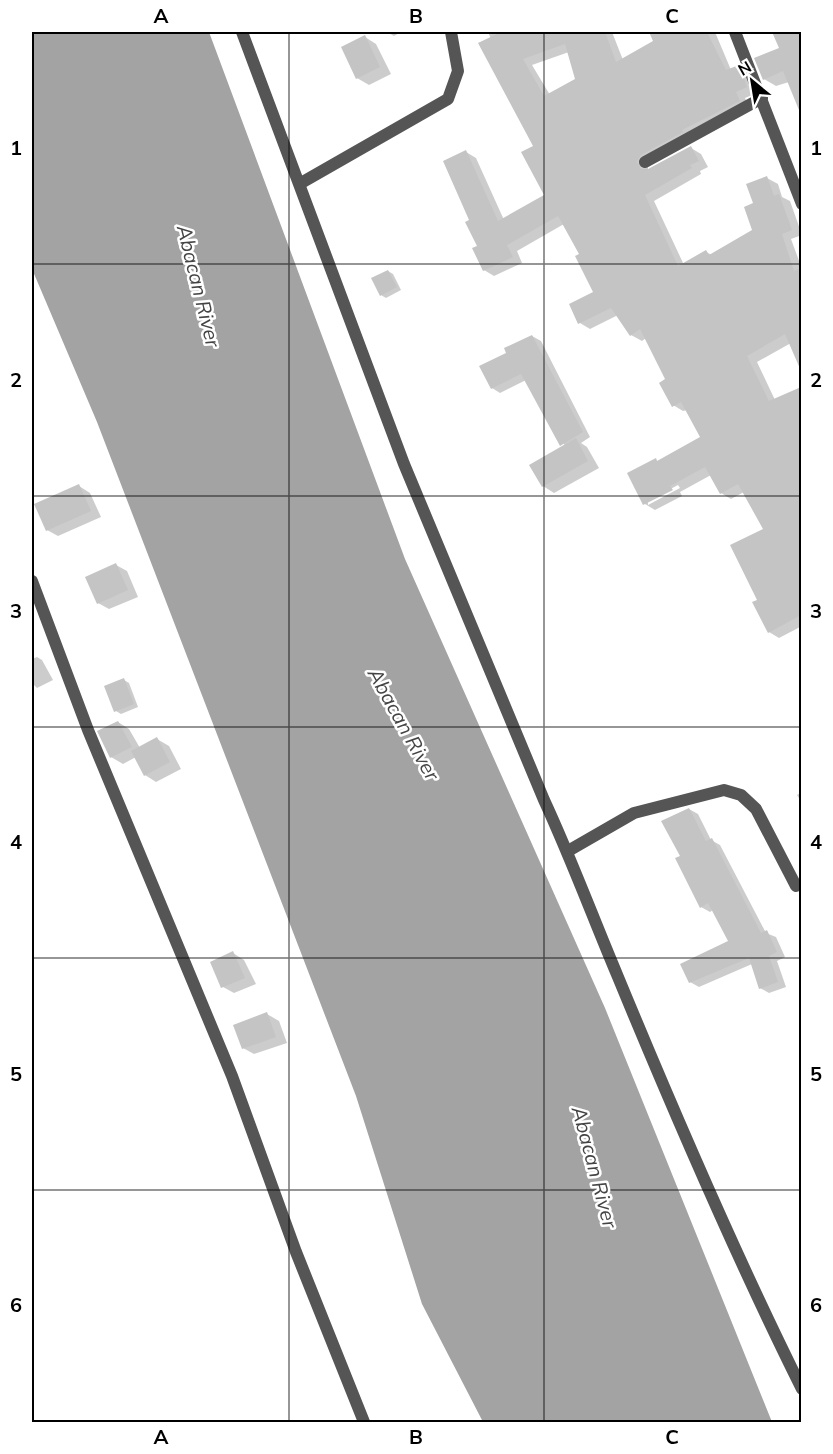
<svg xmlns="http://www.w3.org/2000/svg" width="833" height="1454" font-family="Mulish,sans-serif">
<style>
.water{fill:#a3a3a3}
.shadow{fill:#0003;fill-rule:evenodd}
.building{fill:#c4c4c4;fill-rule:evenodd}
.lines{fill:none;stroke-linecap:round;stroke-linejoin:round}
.minor{stroke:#555;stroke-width:12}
.tertiary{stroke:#555;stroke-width:12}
.grid{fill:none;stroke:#000;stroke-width:1.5;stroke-opacity:0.55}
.labels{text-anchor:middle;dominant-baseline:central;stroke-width:5;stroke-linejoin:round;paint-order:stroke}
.water-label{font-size:20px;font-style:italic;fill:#444;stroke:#fff}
.neatline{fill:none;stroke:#000;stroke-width:2}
.grid-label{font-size:20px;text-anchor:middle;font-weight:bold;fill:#000}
</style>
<rect width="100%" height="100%" fill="#fff"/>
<polygon class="water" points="32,32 209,32 405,559 605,1008 772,1422 483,1422 422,1304 356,1096 97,422 32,269"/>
<g class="shadow">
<polygon points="387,32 401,32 394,36"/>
<path d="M488 32H612L623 60 655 41 651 32H715L731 70 739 67 749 72 757 93 745 98 749 107 648 164V171L691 148 701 154 708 167 700 171 701 174 654 201 684 265 706 252 712 255 754 231 755 204 767 178 778 184 782 197 790 201 802 235 791 239 802 269V367L791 343 757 362 775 400 802 388V626L779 638 769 632 759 600 765 529 744 492 731 499 721 493 711 475 680 492 682 496 655 510 645 504 629 473 656 460 659 462 702 438 687 410 683 411 673 405 667 380 646 338 642 341 631 335 618 315 590 329 580 323 595 293 581 255 564 224 517 251 522 263 494 276 484 270 471 221 466 152 476 158 504 220 546 195 535 146ZM569 52 577 80 550 95 532 65ZM678 485 680 488 648 505V501Z"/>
<polygon points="773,32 802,32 802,113 789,82 776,86 764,79 780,49"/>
<polygon points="365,37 376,44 391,74 369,85 357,78"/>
<polygon points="388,271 393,274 401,290 386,298 381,295"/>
<polygon points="532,336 541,341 590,437 581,443 587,447 599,468 554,493 543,486 565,446 526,380 500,393 492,388 508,354"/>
<polygon points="79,486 90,493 101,517 58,536 47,530"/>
<polygon points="116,565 127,571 138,597 109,609 98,603"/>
<polygon points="37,657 42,660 53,680 37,688 32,683 32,659"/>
<polygon points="124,680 129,683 138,707 121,714 116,711"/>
<polygon points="118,722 129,729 140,748 157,739 169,746 181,769 156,782 145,775 136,757 123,764 111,757"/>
<polygon points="802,792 802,803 797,795"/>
<polygon points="689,809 698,814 711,840 720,845 766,933 776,937 785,957 777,961 786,987 769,993 760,988 752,964 699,987 690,982 730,942 713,910 710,912 701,907 682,857"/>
<polygon points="233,953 244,960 256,984 234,993 223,987"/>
<polygon points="267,1014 279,1021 287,1043 254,1054 243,1048"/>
</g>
<g class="building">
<path d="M501 32H605L616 62 653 41 649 32H707L726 70 739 65 747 87 736 92 740 101 682 130 683 132 641 155 637 162 641 169H648L691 146 699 161 690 165 692 168 645 195 678 266 706 250 709 255 752 230 744 207 753 203 746 184 767 176 774 196 779 194 792 230 782 234 794 271 801 268V371L785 334 747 356 769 401 801 387V615L768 633 752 602 757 600 730 545 763 529 738 484 720 494 705 467 670 486 673 490 643 505 627 473 656 458 657 461 700 437 681 402 672 407 659 383 665 379 640 329 630 336 611 308 578 324 569 304 593 292 575 256 579 254 558 216 507 245 513 257 483 271 472 248 477 246 465 222 469 220 443 161 466 150 498 221 544 195 521 152 533 146 478 43ZM565 44 575 79 544 96 523 59Z"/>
<polygon points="772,32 801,32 801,115 783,71 763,80 754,58 779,48"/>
<polygon points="365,35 380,67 356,79 341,47"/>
<polygon points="388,270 397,287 380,296 371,278"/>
<polygon points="532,335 583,432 560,446 521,374 491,389 479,366 506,353 504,348"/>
<polygon points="576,438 588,461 542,487 529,465"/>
<polygon points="79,484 91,511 46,531 34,504"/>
<polygon points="116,563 128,590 97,604 85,577"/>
<polygon points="124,678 134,704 114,712 104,686"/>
<polygon points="118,721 132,747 110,758 97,731"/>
<polygon points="157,737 170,762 144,776 131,751"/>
<polygon points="689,808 706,841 712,838 761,933 767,930 777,952 769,956 778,982 759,989 749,958 689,983 680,964 728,941 708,903 700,908 675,858 680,856 661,821"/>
<polygon points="233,951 245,978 221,988 210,962"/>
<polygon points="267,1012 276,1037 242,1049 233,1025"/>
</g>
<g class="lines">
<g class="minor">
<path d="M242 32 404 464 544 800C571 858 593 918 618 977 675 1115 735 1255 802 1389"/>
<polyline points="645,162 762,98"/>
<polyline points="301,183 448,99 458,71 451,32"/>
<polyline points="32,581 88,730 232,1076 296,1252 364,1422"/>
<polyline points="568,851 634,813 724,790 741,795 756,809 796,886"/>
</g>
<polyline class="tertiary" points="735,32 802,204"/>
</g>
<path class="grid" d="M289 32V1422M544 32V1422M32 264H802M32 496H802M32 727H802M32 958H802M32 1190H802"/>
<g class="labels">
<g class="water-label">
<text transform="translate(199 286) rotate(76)">Abacan River</text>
<text transform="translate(404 724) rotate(61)">Abacan River</text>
<text transform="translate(595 1167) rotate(75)">Abacan River</text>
</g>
</g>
<rect width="833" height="1454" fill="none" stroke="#ffffff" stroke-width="66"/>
<g transform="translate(752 81) rotate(330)" stroke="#ffffff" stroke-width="4.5" paint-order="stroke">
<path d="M0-4.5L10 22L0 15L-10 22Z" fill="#000000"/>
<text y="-9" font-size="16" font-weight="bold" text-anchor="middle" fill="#000000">N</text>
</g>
<rect x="33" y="33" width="767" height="1388" class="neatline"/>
<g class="grid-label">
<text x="161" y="23">A</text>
<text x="416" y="23">B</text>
<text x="672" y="23">C</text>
<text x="16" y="155">1</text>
<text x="816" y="155">1</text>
<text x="16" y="387">2</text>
<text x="816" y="387">2</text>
<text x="16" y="618">3</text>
<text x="816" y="618">3</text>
<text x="16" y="849">4</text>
<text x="816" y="849">4</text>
<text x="16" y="1081">5</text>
<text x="816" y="1081">5</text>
<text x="16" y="1312">6</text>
<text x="816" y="1312">6</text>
<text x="161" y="1444">A</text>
<text x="416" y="1444">B</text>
<text x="672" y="1444">C</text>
</g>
</svg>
